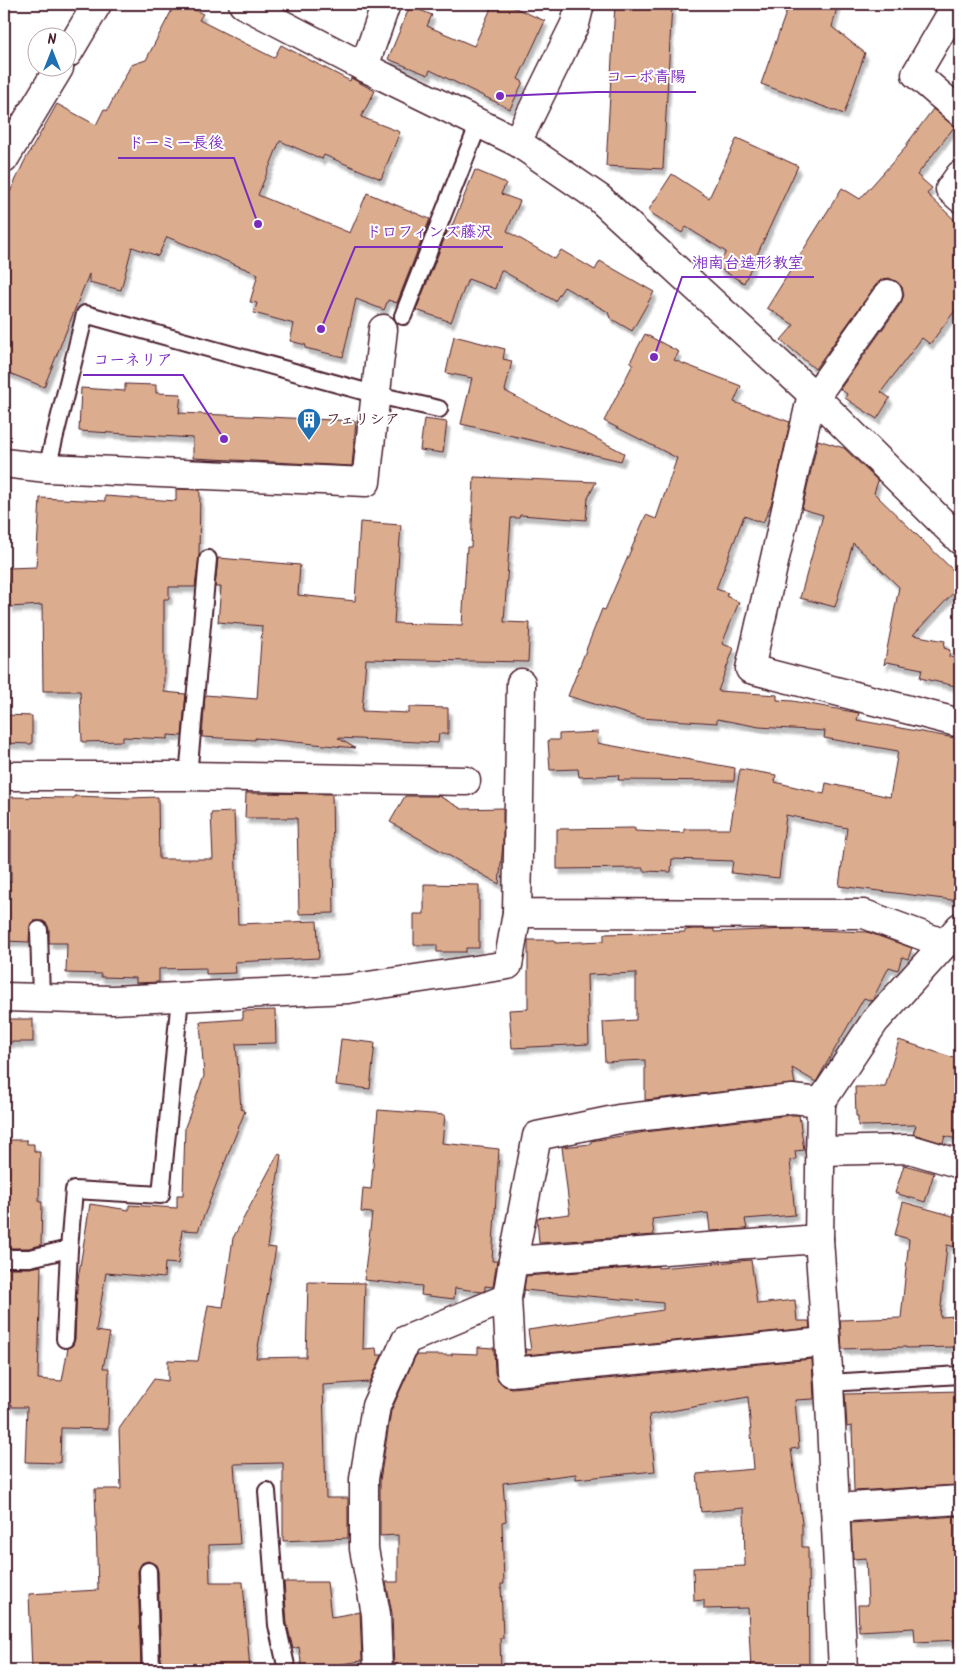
<svg xmlns="http://www.w3.org/2000/svg" width="964" height="1674" font-family="Kalam,'Klee One',sans-serif">
<style>
.building{fill:#dbac8d;stroke:#4a1f2b;filter:url(#shadow)}
.lines{fill:none;stroke-linecap:round;stroke-linejoin:round}
.lane-casing{stroke:#4a1f2b;stroke-width:20}
.street-casing{stroke:#4a1f2b;stroke-width:31}
.secondary-casing{stroke:#4a1f2b;stroke-width:31}
.lane{stroke:#fff;stroke-width:16}
.street{stroke:#fff;stroke-width:28}
.secondary{stroke:#fff;stroke-width:28}
.labels{text-anchor:middle;dominant-baseline:central;stroke-width:4;stroke-linejoin:round;paint-order:stroke}
.poi-label{font-size:15px;font-weight:bold;fill:#4a1f2b;stroke:#fff;text-anchor:start}
.leader{fill:none;stroke:#7b2cbf;stroke-width:2}
.callout-dot{fill:#7b2cbf;stroke:#fff;stroke-width:2}
.callout-label{font-size:16px;text-anchor:middle;font-weight:bold;fill:#7b2cbf;stroke:#fff;stroke-width:4;stroke-linejoin:round;paint-order:stroke}
</style>
<defs>
<filter id="shadow"><feDropShadow dx="3" dy="5.5" stdDeviation="1" flood-color="#0004"/></filter>
</defs>
<rect width="100%" height="100%" fill="#fff"/>
<filter id="ink" filterUnits="userSpaceOnUse"><feTurbulence type="fractalNoise" baseFrequency=".02" numOctaves="2"/><feDisplacementMap in="SourceGraphic" scale="10" xChannelSelector="R" yChannelSelector="G"/><feConvolveMatrix kernelMatrix="1 2 1 2 8 2 1 2 1" color-interpolation-filters="sRGB"/></filter>
<g filter="url(#ink)">
<g class="building">
<polygon points="175,4 183,4 203,14 199,20 274,58 281,45 350,81 351,78 375,91 361,117 400,132 381,179 324,155 322,159 280,141 258,195 350,233 367,193 430,219 397,303 388,300 384,310 356,299 343,357 305,348 306,345 290,341 294,324 254,313 257,303 250,302 258,274 167,237 158,256 132,247 121,290 89,282 89,274 44,387 4,371 4,205 24,162 57,104 96,125 104,109 107,111 131,65 146,60"/>
<polygon points="493,4 506,4 545,21 518,79 523,82 510,109 430,70 428,75 388,59 410,6 432,15 427,26 474,46"/>
<polygon points="615,4 672,4 663,169 606,166"/>
<polygon points="789,4 838,4 832,27 865,53 844,114 761,84"/>
<polygon points="933,109 955,126 917,175 932,188 927,194 960,225 960,304 930,344 922,338 881,392 890,398 877,419 845,398 847,394 840,389 901,303 904,295 902,287 897,282 889,278 881,280 876,285 815,369 781,340 794,325 767,308 842,188 860,199 907,146 906,145"/>
<polygon points="737,138 798,166 744,283 717,267 726,252 686,227 682,233 648,211 672,174 709,198"/>
<polygon points="475,170 506,183 501,194 520,201 507,231 555,259 561,250 595,270 600,261 654,292 632,331 610,318 608,312 564,287 555,301 501,270 495,289 468,279 451,322 416,310 449,227 451,228"/>
<polygon points="645,334 679,352 674,360 741,386 734,402 790,422 772,502 763,523 744,516 716,589 728,593 726,596 739,602 722,644 734,648 718,691 777,695 777,700 793,701 859,713 857,720 960,739 960,901 839,886 847,828 786,815 779,878 731,873 733,861 672,859 671,872 643,871 643,868 557,869 557,829 635,828 635,831 684,833 684,829 730,829 740,769 776,775 775,782 824,794 826,783 890,797 898,751 824,738 825,731 759,727 717,719 717,723 640,718 568,696 602,609 605,610 646,515 656,519 677,458 604,421 633,364 630,362"/>
<polygon points="454,336 505,349 503,359 512,361 505,391 624,453 621,461 461,424 472,378 446,373"/>
<polygon points="125,384 156,385 156,393 181,394 179,413 356,421 352,466 193,458 193,438 79,431 81,388 125,391"/>
<polygon points="424,419 447,422 443,453 420,450"/>
<polygon points="818,440 844,448 878,481 874,493 960,577 960,586 913,635 945,641 944,648 950,650 949,657 960,659 960,687 920,678 922,669 887,662 884,665 899,587 853,543 835,607 800,598 823,515 802,509"/>
<polygon points="474,477 596,482 588,498 586,520 520,515 519,518 511,518 504,622 530,623 528,662 366,659 362,711 409,713 409,707 448,708 448,734 439,734 438,743 338,738 355,748 255,738 255,740 202,737 205,695 257,699 262,626 218,622 221,587 215,587 218,558 300,565 298,595 355,601 360,522 401,525 394,623 462,625 467,547 471,547"/>
<polygon points="176,489 200,490 199,557 195,587 169,587 169,599 164,599 164,692 186,694 182,736 168,735 168,739 123,737 123,741 82,742 80,691 43,691 42,605 10,607 7,568 36,567 40,498 105,501 105,496 176,501"/>
<polygon points="4,715 32,716 32,744 4,743"/>
<polygon points="598,732 597,743 735,768 734,781 618,780 619,775 579,777 578,769 550,770 548,740 559,740 559,734"/>
<polygon points="246,793 332,794 334,913 299,914 297,818 245,818"/>
<polygon points="74,796 130,798 158,797 159,859 213,859 211,813 234,812 238,924 317,921 319,958 235,962 236,973 206,974 206,968 159,969 159,982 136,983 136,978 101,977 101,974 66,973 67,943 49,943 49,929 47,924 43,921 34,921 30,925 29,942 4,941 4,881 11,882 11,829 4,829 4,797 74,798"/>
<polygon points="405,796 439,796 462,809 503,808 503,844 499,884 390,822"/>
<polygon points="424,884 479,885 479,948 466,948 466,952 437,952 437,945 414,945 414,914 424,914"/>
<polygon points="693,929 714,929 714,932 790,929 867,932 912,948 908,959 902,957 898,970 889,967 872,1001 864,998 816,1082 792,1068 795,1084 645,1100 645,1060 605,1062 603,1022 636,1020 636,973 587,975 589,1044 512,1048 509,1010 528,1009 528,940 555,940 555,943 604,941 604,934 685,932 685,930"/>
<polygon points="275,1010 276,1043 236,1044 241,1109 245,1111 198,1231 182,1230 178,1264 165,1263 164,1278 106,1273 96,1331 110,1333 103,1368 109,1368 108,1429 61,1428 60,1463 25,1462 27,1407 12,1407 12,1404 4,1404 4,1268 30,1268 41,1266 38,1379 62,1381 68,1348 73,1345 75,1339 77,1285 90,1204 129,1210 129,1205 177,1208 177,1195 183,1195 185,1127 204,1076 200,1022 243,1019 243,1011"/>
<rect x="4" y="1019" width="29" height="23"/>
<polygon points="341,1039 375,1043 370,1089 336,1085"/>
<polygon points="899,1040 960,1060 960,1140 945,1136 943,1143 913,1134 916,1125 858,1126 858,1116 856,1116 855,1087 885,1087"/>
<polygon points="378,1110 445,1115 442,1143 499,1149 492,1261 497,1261 493,1287 485,1286 485,1290 482,1292 455,1288 454,1299 421,1295 422,1286 364,1280 372,1213 361,1212 363,1188 371,1189"/>
<polygon points="792,1115 799,1115 804,1150 795,1151 796,1159 790,1160 795,1215 745,1219 747,1229 710,1231 708,1213 652,1219 654,1235 539,1243 537,1218 570,1214 562,1147 591,1144 591,1141 645,1132"/>
<polygon points="4,1140 27,1140 27,1144 34,1144 34,1152 40,1152 39,1202 42,1202 41,1245 29,1248 4,1248"/>
<polygon points="278,1154 281,1155 267,1247 276,1248 256,1358 306,1357 308,1282 365,1283 363,1349 376,1348 377,1355 382,1355 370,1382 323,1385 326,1498 348,1498 348,1538 283,1541 283,1463 234,1464 240,1544 209,1545 210,1582 243,1582 250,1670 161,1670 158,1571 156,1565 148,1561 142,1563 138,1571 141,1670 32,1670 29,1594 98,1590 95,1489 121,1489 119,1429 154,1379 168,1381 168,1360 198,1361 208,1305 223,1307 233,1238"/>
<polygon points="904,1165 934,1173 925,1202 895,1193"/>
<polygon points="903,1202 960,1218 960,1248 947,1245 940,1317 956,1316 956,1347 906,1348 906,1347 842,1349 840,1320 901,1318 909,1239 895,1235"/>
<polygon points="751,1260 757,1304 795,1300 797,1321 809,1321 810,1328 526,1355 525,1349 531,1350 528,1330 663,1310 663,1303 524,1290 526,1276 658,1266 658,1268"/>
<polygon points="478,1347 494,1348 495,1373 498,1380 504,1386 512,1388 812,1359 814,1399 795,1400 799,1448 791,1449 802,1523 802,1547 808,1547 809,1670 751,1670 748,1608 704,1609 704,1600 694,1601 693,1568 745,1566 744,1508 701,1512 697,1474 754,1469 748,1397 649,1415 655,1471 576,1479 576,1474 503,1483 506,1521 502,1522 504,1584 501,1584 503,1638 500,1638 501,1670 400,1670 400,1669 394,1669 392,1613 386,1582 398,1582 398,1535 380,1536 380,1480 391,1411 416,1355 452,1355 452,1353 478,1354"/>
<polygon points="960,1391 960,1426 954,1427 956,1485 854,1491 852,1426 847,1427 845,1394"/>
<polygon points="959,1516 960,1551 956,1551 960,1640 915,1642 914,1628 859,1631 858,1605 868,1605 866,1558 853,1559 851,1523"/>
<polygon points="284,1582 327,1582 331,1617 360,1612 362,1661 335,1665 336,1670 302,1670 299,1647 293,1649 287,1624"/>
</g>
<g class="lines">
<defs>
<g id="lane">
<polyline points="403,316 479,123"/>
<polyline points="47,468 85,314 377,395 439,409"/>
<polyline points="188,776 208,559"/>
<polyline points="39,930 41,998"/>
<polyline points="4,1258 30,1258 69,1249"/>
<polyline points="65,1339 69,1249 74,1190 161,1195 180,997"/>
<polyline points="829,1383 960,1375"/>
<polyline points="267,1491 277,1625 287,1670"/>
<polyline points="148,1571 151,1670"/>
</g>
<g id="street">
<polyline points="243,4 364,67 517,142 599,198 812,394 960,540"/>
<polyline points="957,4 916,74 960,112"/>
<polyline points="364,67 386,4"/>
<polyline points="517,142 575,24 580,4"/>
<polyline points="960,175 950,189 960,198"/>
<polyline points="812,394 750,669 960,723"/>
<polyline points="815,397 888,294"/>
<polyline points="4,463 47,468 366,482 383,329"/>
<polyline points="521,683 517,913 864,914 945,944"/>
<polyline points="4,776 188,776 466,781"/>
<polyline points="4,997 112,1000 348,989 508,965 517,913"/>
<polyline points="820,1151 910,1149 960,1164"/>
<polyline points="819,1239 513,1261 507,1298 511,1372 825,1342"/>
<polyline points="513,1261 537,1136 619,1119 792,1099 821,1102"/>
<polyline points="835,1508 960,1500"/>
<polyline points="378,1670 376,1614 364,1549 364,1479 376,1406 406,1340 507,1298"/>
<polyline points="843,1670 829,1383 819,1239 821,1102 875,1021 960,927"/>
</g>
<g id="secondary">
<polyline points="68,53 97,4"/>
<polyline points="4,159 59,68"/>
</g>
</defs>
<use href="#lane" class="lane-casing"/>
<use href="#street" class="street-casing"/>
<use href="#secondary" class="secondary-casing"/>
<use href="#lane" class="lane"/>
<use href="#street" class="street"/>
<use href="#secondary" class="secondary"/>
</g>
</g>
<defs>
<symbol id="building-pin" viewBox="-11 -11 22 30"><path d="M0 17L-7.5 6A9.5 9.5 0 1 1 7.5 6Z" fill="#1f6fb2" stroke="#fff"/><path d="M-4-6H4V6H1V3H-1V6H-4ZM-2.5-4.3h1.7v1.8h-1.7ZM.8-4.3h1.7v1.8H.8ZM-2.5-1h1.7V.8h-1.7ZM.8-1h1.7V.8H.8Z" fill="#fff"/></symbol>
</defs>
<g fill-rule="evenodd">
<use href="#building-pin" x="295" y="406" width="28" height="38"/>
</g>
<g class="labels">
<g class="poi-label">
<text x="326" y="420">フェリシア</text>
</g>
</g>
<path class="leader" d="M500 96L596 92H696M258 224L234 158H118M321 329L355 247H503M654 357L682 277H814M224 439L183 375H83"/>
<g class="callout-dot">
<circle cx="500" cy="96" r="5"/>
<circle cx="258" cy="224" r="5"/>
<circle cx="321" cy="329" r="5"/>
<circle cx="654" cy="357" r="5"/>
<circle cx="224" cy="439" r="5"/>
</g>
<g class="callout-label">
<text x="646" y="82">コーポ青陽</text>
<text x="176" y="148">ドーミー長後</text>
<text x="429" y="237">ドロフィンズ藤沢</text>
<text x="748" y="268">湘南台造形教室</text>
<text x="133" y="365">コーネリア</text>
</g>
<rect width="964" height="1674" fill="none" stroke="#fff" stroke-width="20"/>
<rect x="10" y="10" width="944" height="1654" fill="none" stroke="#4a1f2b" stroke-width="2" filter="url(#ink)"/>
<g transform="translate(52 52)"><circle r="24" fill="#ffffff" stroke="#b7a5aa"/>
<path d="M0-4L9 19L0 12L-9 19Z" fill="#1f6fb2"/>
<text y="-8" font-size="14" font-weight="bold" text-anchor="middle" fill="#4a1f2b">N</text>
</g>
</svg>
